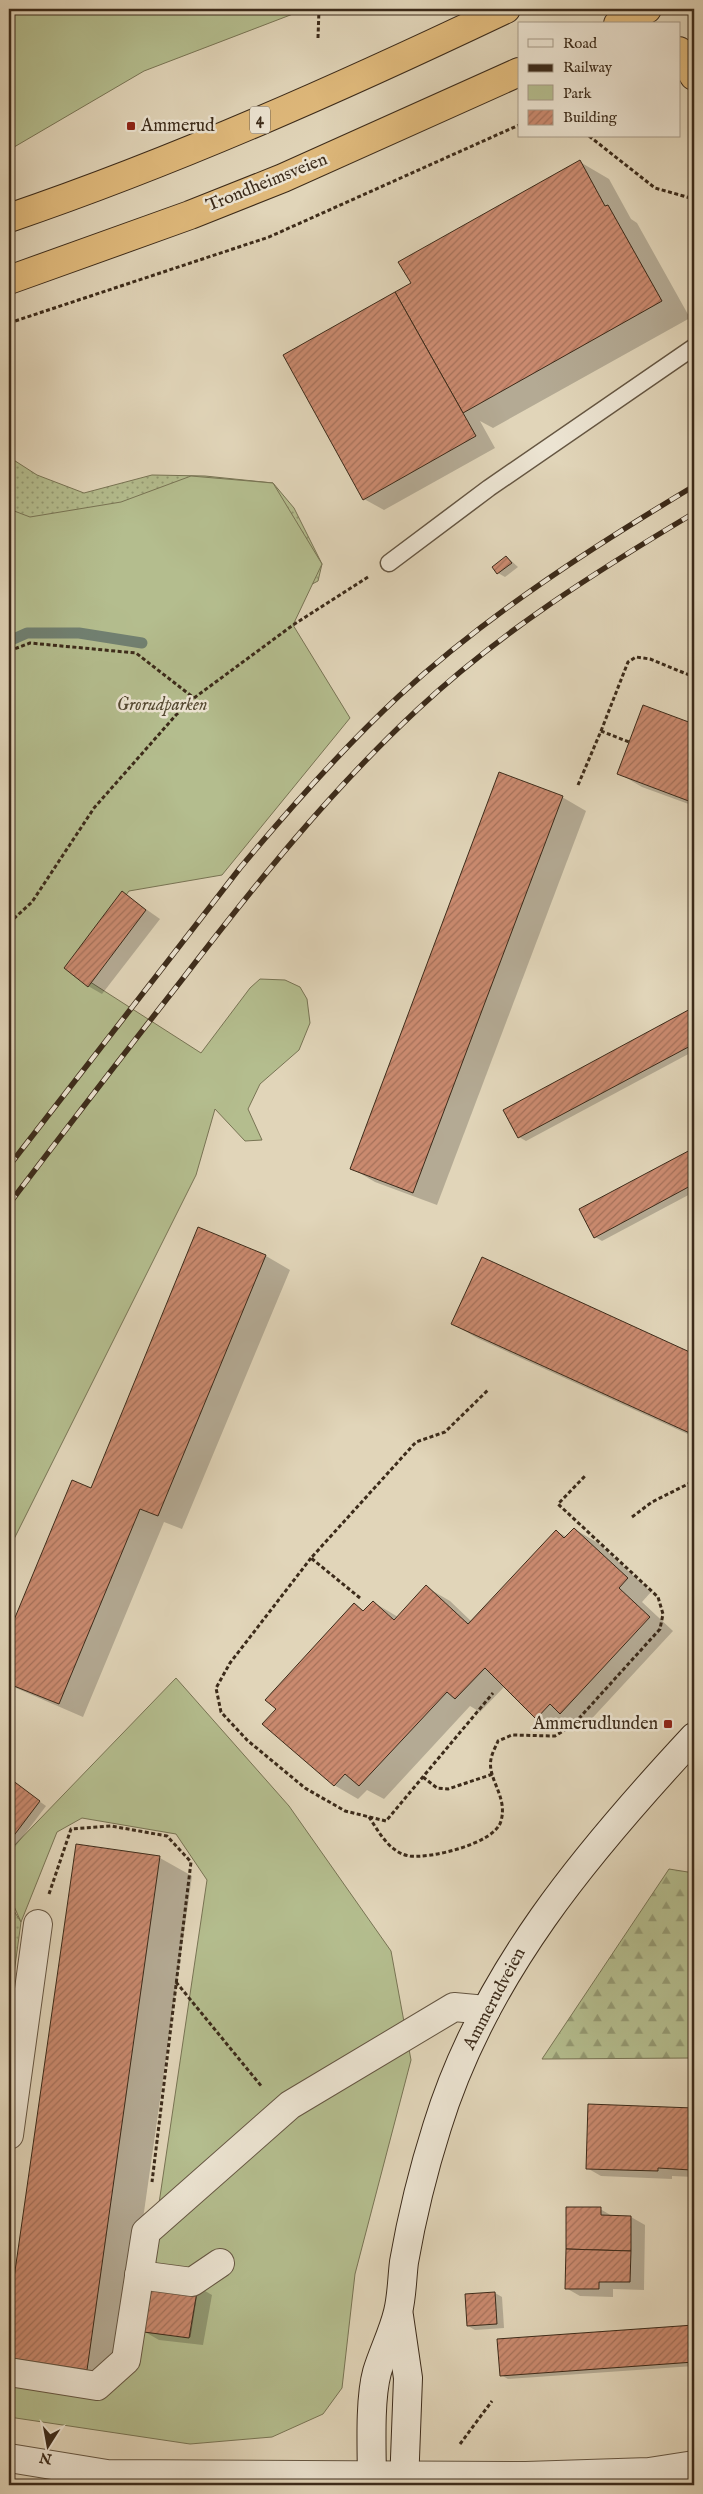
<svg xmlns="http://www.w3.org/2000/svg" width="703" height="2494" font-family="'IM FELL English',serif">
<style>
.grass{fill:url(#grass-dots);stroke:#787454}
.forest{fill:url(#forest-firs);stroke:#787454}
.green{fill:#b4bd8e;stroke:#787454}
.shadow{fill:#0003}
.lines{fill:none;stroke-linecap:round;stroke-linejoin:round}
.stream{stroke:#718071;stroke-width:11}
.building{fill:url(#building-hatch);stroke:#3c2b1a}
.lane-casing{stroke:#655642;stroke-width:19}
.street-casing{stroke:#655642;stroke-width:30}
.secondary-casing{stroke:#3c2b1a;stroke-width:30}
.highway-casing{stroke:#3c2b1a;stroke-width:30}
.path{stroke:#3c2b1a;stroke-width:3;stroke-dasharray:4 2.5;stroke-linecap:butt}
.lane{stroke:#ece4d2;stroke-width:16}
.street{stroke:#ece4d2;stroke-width:28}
.secondary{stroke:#ece4d2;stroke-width:28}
.highway{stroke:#e0ba7c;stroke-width:28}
.rail-casing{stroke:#3c2b1a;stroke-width:5.5}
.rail{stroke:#ece4d2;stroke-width:4;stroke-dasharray:11;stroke-linecap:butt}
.poi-dot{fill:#8f2418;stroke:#ece4d2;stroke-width:2}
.labels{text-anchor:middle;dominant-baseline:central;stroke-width:5;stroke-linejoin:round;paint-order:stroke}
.shield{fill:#ece4d2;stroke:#716251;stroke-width:1}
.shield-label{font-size:16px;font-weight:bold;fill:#3c2b1a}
.poi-label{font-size:18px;fill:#3c2b1a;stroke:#ece4d2;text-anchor:start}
.street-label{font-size:18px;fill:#3c2b1a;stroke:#ece4d2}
.park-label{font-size:18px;font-style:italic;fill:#544831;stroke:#ece4d2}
</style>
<defs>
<pattern id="grass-dots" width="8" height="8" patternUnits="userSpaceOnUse" patternTransform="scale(1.25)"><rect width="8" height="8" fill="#b4bd8e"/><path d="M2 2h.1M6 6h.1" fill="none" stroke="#949a73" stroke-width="1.8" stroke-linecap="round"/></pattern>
<pattern id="forest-firs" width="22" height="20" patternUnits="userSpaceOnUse" patternTransform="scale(1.25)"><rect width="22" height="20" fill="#b4bd8e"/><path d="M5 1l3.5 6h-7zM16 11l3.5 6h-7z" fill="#949a73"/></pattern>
<pattern id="building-hatch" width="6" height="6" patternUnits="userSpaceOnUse" patternTransform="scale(1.25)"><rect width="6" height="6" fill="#ca8a6f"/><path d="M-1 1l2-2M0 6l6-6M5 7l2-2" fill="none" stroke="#a5715a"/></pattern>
</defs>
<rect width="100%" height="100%" fill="#e1d5b9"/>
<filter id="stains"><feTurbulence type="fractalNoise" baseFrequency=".004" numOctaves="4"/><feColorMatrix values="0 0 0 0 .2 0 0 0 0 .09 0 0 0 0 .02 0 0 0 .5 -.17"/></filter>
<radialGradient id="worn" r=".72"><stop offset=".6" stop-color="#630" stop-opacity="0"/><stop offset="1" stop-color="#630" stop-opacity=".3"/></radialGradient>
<g class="grass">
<polygon points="9,457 37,475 84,493 152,475 205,476 273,483 294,508 322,564 318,581 295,593 9,606"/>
<polygon points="9,1903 21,1922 9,2010"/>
</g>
<polygon class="forest" points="669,1869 694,1873 694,2058 542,2059"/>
<g class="green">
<polygon points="9,9 306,9 144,71 9,150"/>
<polygon points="191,476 273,483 322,564 293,625 350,718 222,875 129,891 70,969 201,1053 250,988 260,979 285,980 300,987 307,999 310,1023 299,1050 260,1084 248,1109 262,1140 245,1141 215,1109 196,1175 9,1549 9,509 30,517 121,502"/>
<polygon points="176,1678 289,1806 391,1951 411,2060 355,2274 342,2388 323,2414 272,2437 190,2444 9,2417 9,2380 90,2390 144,2332 190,2337 198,2286 153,2280 154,2237 207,1880 176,1834 82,1818 57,1832 21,1922 9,1895 9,1851"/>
</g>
<g class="shadow">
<polygon points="580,162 609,179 631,219 637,223 690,318 493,428 480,421 495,448 384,510 364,499 412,284"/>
<polygon points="507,557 518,567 505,577 498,573"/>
<polygon points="644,707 694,726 694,806 642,787 618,773"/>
<polygon points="562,797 586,811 437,1205 375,1182 351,1168"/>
<polygon points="123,893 160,919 102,994 88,986"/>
<polygon points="694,1009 694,1051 526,1141 519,1137 504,1110"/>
<polygon points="694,1149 694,1192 602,1241 595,1237 581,1210"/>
<polygon points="199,1229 266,1256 290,1270 182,1529 164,1522 83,1717 9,1685 9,1635 72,1481 91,1489"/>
<polygon points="482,1259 694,1355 694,1437 477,1338 453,1324"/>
<polygon points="574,1529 598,1543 651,1592 642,1602 673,1631 585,1726 572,1719 561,1731 537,1718 505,1686 480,1712 470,1706 384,1799 367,1790 358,1799 334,1785 277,1709 354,1605 365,1611 373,1602 398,1617 426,1587 450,1601 472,1622 556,1531 567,1537"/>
<polygon points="12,1782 46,1806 15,1847 9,1844 9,1787"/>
<polygon points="77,1846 160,1858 192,1876 119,2387 36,2375 9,2360 9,2321"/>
<polygon points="692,2109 694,2110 694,2177 672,2176 672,2179 601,2176 587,2168"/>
<polygon points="600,2209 614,2217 631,2217 645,2225 644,2290 613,2289 613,2297 580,2296 566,2288"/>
<polygon points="198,2287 212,2295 203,2345 159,2340 145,2332"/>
<polygon points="495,2293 502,2297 504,2328 475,2330 468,2326"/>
<polygon points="694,2326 694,2366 508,2379 501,2375 498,2340"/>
</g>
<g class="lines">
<polyline class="stream" points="9,641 27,633 79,633 142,643"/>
</g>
<g class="building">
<polygon points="580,160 605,206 608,205 662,301 463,413 395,292 411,283 398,262"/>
<polygon points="395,292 476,436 363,500 283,355"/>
<polygon points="506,556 512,563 497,574 492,567"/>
<polygon points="643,705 694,724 694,803 617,774"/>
<polygon points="499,772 563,796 413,1193 350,1169"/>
<polygon points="122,891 146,910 88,987 64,968"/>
<polygon points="694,1007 694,1044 518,1138 503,1110"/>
<polygon points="694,1148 694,1184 594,1238 579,1209"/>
<polygon points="198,1227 266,1255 158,1516 140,1509 59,1704 9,1684 9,1632 72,1480 91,1488"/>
<polygon points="482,1257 694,1354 694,1435 451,1324"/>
<polygon points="574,1528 628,1578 619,1588 650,1617 560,1714 550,1704 536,1719 485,1668 455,1699 447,1692 359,1786 345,1774 334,1786 262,1724 276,1709 265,1700 354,1603 363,1611 373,1601 394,1620 426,1585 468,1624 556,1530 564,1538"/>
<polygon points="12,1780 40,1801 9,1842 9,1785"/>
<polygon points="76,1844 160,1856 87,2370 9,2358 9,2313"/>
<polygon points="588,2104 693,2108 691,2170 658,2168 658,2171 586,2169"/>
<polygon points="566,2207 601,2207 601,2215 631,2216 631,2251 566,2249"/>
<polygon points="691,2234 694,2235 694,2246 689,2245"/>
<polygon points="566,2249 631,2251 630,2282 599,2282 599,2289 565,2289"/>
<polygon points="153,2280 198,2286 189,2338 144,2332"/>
<polygon points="495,2292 497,2324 467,2326 465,2294"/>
<polygon points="694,2325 694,2362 500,2376 497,2339"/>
</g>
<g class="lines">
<defs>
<polyline id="lane" points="389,563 489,488 694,347"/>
<g id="street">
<polyline points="9,2135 38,1924"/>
<polyline points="139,2275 192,2282 220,2263"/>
<polyline points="9,2372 97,2386 126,2360 146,2232 290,2105 454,2007 486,2010"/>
<polyline points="9,2458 107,2474 526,2476 649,2472 694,2465"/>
</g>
<g id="secondary">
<polyline points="399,2316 408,2378 404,2485"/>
<path d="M372 2485C372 2454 369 2401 377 2372 383 2352 393 2333 398 2312 402 2296 402 2278 404 2262 412 2216 423 2171 437 2127 484 1974 587 1852 694 1737"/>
</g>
<g id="highway">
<polyline points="618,24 647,9"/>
<polyline points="679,51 694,76"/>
<path d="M9 218C179 160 344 86 506 9"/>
<polyline points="9,280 190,215 283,178 519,72"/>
</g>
</defs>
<use href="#lane" class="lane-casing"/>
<use href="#street" class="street-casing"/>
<use href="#secondary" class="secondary-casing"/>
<use href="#highway" class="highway-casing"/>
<g class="path">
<polyline points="693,9 694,12"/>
<polyline points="318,38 319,9"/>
<polyline points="589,136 655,188 694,199"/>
<polyline points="9,323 269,237 519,125"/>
<polyline points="9,651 30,643 136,653 194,698"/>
<polyline points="601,731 628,662 636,657 650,659 694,677"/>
<polyline points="578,785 601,731 629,742"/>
<polyline points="9,923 32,902 94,808 176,715 194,698 293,625 368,577"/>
<polyline points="632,1517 652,1502 694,1481"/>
<polyline points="311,1558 230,1663 216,1688 221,1712 247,1740 305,1788 345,1811 386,1821 493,1693"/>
<polyline points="360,1598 311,1558 416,1442 445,1432 489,1389"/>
<polyline points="423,1777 437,1788 448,1789 493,1774"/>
<path d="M369 1817C379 1832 389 1852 409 1856 429 1859 495 1844 501 1821 508 1796 487 1779 491 1759 492 1753 496 1746 498 1741L512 1735 555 1736 573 1725 660 1629 663 1614 658 1597 558 1504 585 1476"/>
<polyline points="49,1894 71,1829 111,1826 167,1836 191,1862 152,2182"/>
<polyline points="176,1982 262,2087"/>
<polyline points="460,2444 492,2401"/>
</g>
<use href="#lane" class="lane"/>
<use href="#street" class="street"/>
<use href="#secondary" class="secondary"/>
<use href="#highway" class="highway"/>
<defs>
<g id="rail">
<path d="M9 1166 240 868C290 808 342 749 399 696 488 614 591 548 694 486"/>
<path d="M9 1204C66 1129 123 1055 181 981 254 886 329 792 417 710 500 632 597 571 694 513"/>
</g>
</defs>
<use href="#rail" class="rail-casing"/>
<use href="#rail" class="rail"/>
</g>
<g class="poi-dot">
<rect x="126" y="121" width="10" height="10" rx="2.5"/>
<rect x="663" y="1719" width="10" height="10" rx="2.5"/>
</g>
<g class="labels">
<rect class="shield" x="250" y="106.5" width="20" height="27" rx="4"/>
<g class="shield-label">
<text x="260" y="120">4</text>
</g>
<g class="poi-label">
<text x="141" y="126">Ammerud</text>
<text x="658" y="1724" text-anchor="end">Ammerudlunden</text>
</g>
<g class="street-label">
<text transform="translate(267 183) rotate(-22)">Trondheimsveien</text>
<text transform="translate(495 1999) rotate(-62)">Ammerudveien</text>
</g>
<g class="park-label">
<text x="162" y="705">Grorudparken</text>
</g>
</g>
<rect width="703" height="2494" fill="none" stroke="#e1d5b9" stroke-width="30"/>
<rect x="10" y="10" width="683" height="2474" fill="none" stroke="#3c2b1a" stroke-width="2.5"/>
<rect x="15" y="15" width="673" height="2464" fill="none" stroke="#3c2b1a"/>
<rect x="518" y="22" width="162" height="115" fill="#ece4d2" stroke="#a69a88"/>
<rect x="528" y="39" width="25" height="8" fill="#ece4d2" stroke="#a69a88"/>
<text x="563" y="48" font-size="15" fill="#3c2b1a">Road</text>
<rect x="528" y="64" width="25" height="8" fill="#3c2b1a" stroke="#a69a88"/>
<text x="563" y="72" font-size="15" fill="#3c2b1a">Railway</text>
<rect x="528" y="85" width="25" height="15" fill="#b4bd8e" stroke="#a69a88"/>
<text x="563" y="98" font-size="15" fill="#3c2b1a">Park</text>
<rect x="528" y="110" width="25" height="15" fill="url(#building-hatch)" stroke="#a69a88"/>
<text x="563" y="122" font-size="15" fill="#3c2b1a">Building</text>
<g transform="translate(48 2446) rotate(191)" stroke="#ece4d2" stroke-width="4" paint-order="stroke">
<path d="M0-4L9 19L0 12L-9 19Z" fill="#3c2b1a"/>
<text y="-8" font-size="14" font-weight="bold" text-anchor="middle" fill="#3c2b1a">N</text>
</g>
<rect width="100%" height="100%" filter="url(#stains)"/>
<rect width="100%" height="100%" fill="url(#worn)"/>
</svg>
